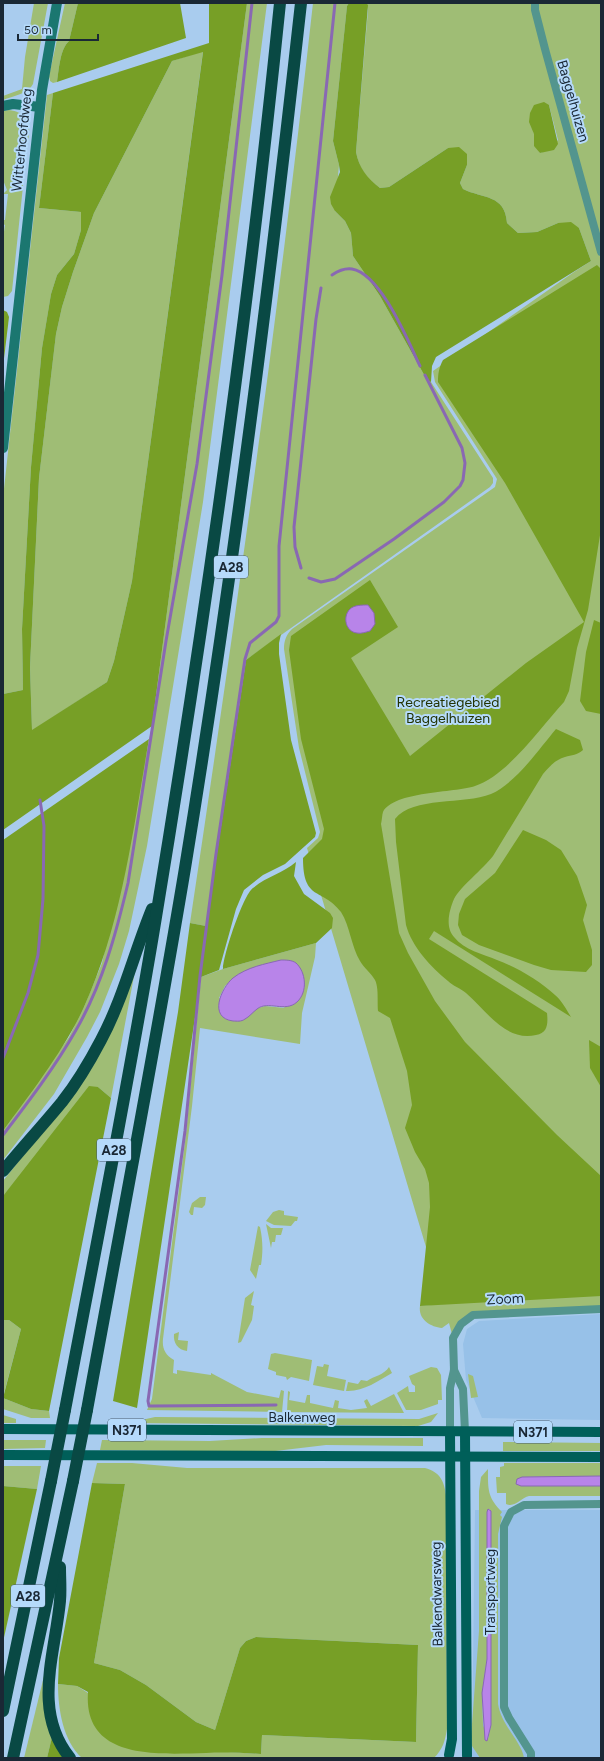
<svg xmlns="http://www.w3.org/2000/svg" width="604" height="1761" font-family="Figtree,sans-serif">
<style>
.built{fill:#97c1e8}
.green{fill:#9fbd75;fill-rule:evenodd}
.forest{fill:#779f26;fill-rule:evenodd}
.water{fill:#b884e9;stroke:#8968b3}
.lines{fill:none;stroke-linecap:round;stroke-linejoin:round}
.stream{stroke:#8968b3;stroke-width:3}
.street{stroke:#53958e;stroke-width:8}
.secondary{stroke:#1b7770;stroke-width:10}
.primary{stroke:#005f59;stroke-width:10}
.highway{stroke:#094944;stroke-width:12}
.highway-bridge{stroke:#094944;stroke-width:12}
.labels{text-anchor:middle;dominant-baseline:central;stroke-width:4;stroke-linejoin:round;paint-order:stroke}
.shield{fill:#b5dafb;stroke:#485d70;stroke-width:1}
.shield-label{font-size:13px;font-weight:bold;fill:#1a2835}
.street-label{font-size:14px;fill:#1a2835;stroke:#b5dafb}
.park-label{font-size:14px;fill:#233303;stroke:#b5dafb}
</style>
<rect width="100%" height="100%" fill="#a9ccee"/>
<g class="built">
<polygon points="601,1314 601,1420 482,1418 466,1380 463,1344 467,1329 479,1321"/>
<polygon points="475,1510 601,1510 601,1758 469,1758 472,1742"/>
</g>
<g class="green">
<path d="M34 3H48L33 84C28 94 13 96 3 100V96L22 89 25 57Z"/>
<path d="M65 3H78L69 41C60 49 59 69 57 82L53 83 50 81 49 76Z"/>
<polygon points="247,3 267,3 203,502 147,846 129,931 119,964 100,1012 87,1037 54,1094 3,1160 3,1131 69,1037 84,1007 102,963 152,726"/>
<path d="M313 3H349L347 6 333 141 339 165 335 211 345 221 351 233 353 256 380 296 427 380 431 382 493 478V483L490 487 246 660 206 926 190 923C236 617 279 311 313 3Z"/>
<path d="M366 3H601V1309L473 1315 453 1338 449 1323 442 1328C430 1327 418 1319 420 1306L443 1304 307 848 318 838 320 832 299 748 284 649C284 641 286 635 292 629L495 487 497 479 435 382 433 371 574 272 591 261 579 228 558 223 537 232 518 233 507 223C505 194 483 199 463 189L460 183 467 165 448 148 389 187 380 188C367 179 359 169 356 152L368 10ZM549 105 558 140 548 150 540 153 533 130Z"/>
<polygon points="203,51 132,581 114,661 107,682 32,731 30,667 39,478 56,334 62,307 73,272 94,213 172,61"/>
<polygon points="53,93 39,208 81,212 81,230 74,254 57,275 51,294 42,348 31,467 22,629 23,690 3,694 3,498 47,95"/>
<path d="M9 110C44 115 23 148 22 170 22 175 23 181 23 186L12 291 8 296 3 297V238L5 225 3 224V220H5L8 194H3L7 190 3 180V111Z"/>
<path d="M316 943 315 957 302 1013 300 1044 200 1028 192 1106 163 1339C162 1348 165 1355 174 1360L173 1373 177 1374V1370L211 1375V1373L247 1392 279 1398 281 1390 284 1391 282 1412 147 1410 152 1399 186 1134 201 977 223 969ZM234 978 285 1008 265 1006 258 1008 219 998 225 986Z"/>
<polygon points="135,971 111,1098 98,1087 3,1196 3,1181 57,1113"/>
<polygon points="200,1197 206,1197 205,1205 202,1208 194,1207 193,1215 191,1215 189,1212 192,1203"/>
<polygon points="279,1210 284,1211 284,1215 298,1217 297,1221 295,1221 291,1226 274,1225 266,1221 273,1212"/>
<polygon points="266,1224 271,1228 283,1228 281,1235 276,1235 275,1242 272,1242 271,1248"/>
<path d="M258 1226 260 1227C263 1241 263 1252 261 1265H259L256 1279 250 1270Z"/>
<polygon points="254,1291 251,1305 254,1306 252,1320 241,1342 238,1343 245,1298"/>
<polygon points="3,1320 9,1320 21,1329 3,1397"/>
<path d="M179 1332 178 1340 188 1341 187 1351C178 1350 173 1343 174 1334Z"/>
<polygon points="275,1353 312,1360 309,1381 291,1377 287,1380 286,1377 276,1375 276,1372 268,1369 271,1354"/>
<polygon points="324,1364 329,1365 327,1376 346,1380 344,1391 313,1385 317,1366 323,1367"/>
<path d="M389 1367 392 1373C378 1381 363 1392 346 1391L348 1382 358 1384 361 1380 367 1381C374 1376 384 1375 389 1367Z"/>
<polygon points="431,1367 437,1368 441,1375 442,1400 438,1400 438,1404 421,1410 406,1410 397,1393 408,1386 409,1392 415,1392 415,1386 412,1384 409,1376"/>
<polygon points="468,1374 473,1376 478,1397 471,1398"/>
<polygon points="288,1391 290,1392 289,1400 305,1403 307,1395 310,1395 310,1403 333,1408 335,1400 339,1401 338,1408 351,1410 367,1408 364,1401 367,1399 371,1406 394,1394 404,1413 287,1412"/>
<polygon points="3,1398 31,1409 49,1411 50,1418 31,1418 3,1409"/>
<polygon points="438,1413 431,1422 418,1426 128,1423 155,1417 419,1419"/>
<polygon points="3,1415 16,1419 16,1423 3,1423"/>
<polygon points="262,1438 423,1438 423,1446 326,1445 267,1452 100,1450 102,1440 210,1441"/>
<polygon points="3,1440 46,1440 45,1448 3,1449"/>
<polygon points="503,1442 601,1443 601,1451 503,1451"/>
<path d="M97 1463H132L187 1468H425C440 1472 444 1481 446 1495L447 1729C445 1741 443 1749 434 1758H82C63 1741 58 1709 58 1684L77 1686 88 1693V1699L228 1752 261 1754 262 1735 416 1742 418 1645 256 1637 246 1641 240 1648 215 1730 196 1722 146 1685 120 1670 94 1663 125 1484 92 1483Z"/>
<path d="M504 1463H601V1476L522 1477 521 1486H601V1496H529C521 1498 515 1508 506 1504V1493H497L496 1477H500V1467L504 1466Z"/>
<polygon points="3,1466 41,1466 37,1489 3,1486"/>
<path d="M488 1469C488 1489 487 1497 502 1512L500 1515 502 1517 498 1534V1704C501 1725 522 1742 524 1758H480L472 1746 471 1737 479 1631V1491L481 1477ZM490 1509 491 1725 488 1739 483 1725 482 1693 487 1659V1512Z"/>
<polygon points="44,1676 52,1737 47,1758 24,1758"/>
</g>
<g class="forest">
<path d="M78 3H180L186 38 57 82C59 69 60 49 69 41Z"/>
<path d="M209 3H247L152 726 3 830V694L23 690 22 629 31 467 42 348 51 294 57 275 74 254 81 230V212L39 208 53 93 209 43ZM203 52 132 581 114 661 107 682 32 730 30 667 39 478 56 334 62 307 73 272 94 213 172 61Z"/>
<path d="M349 3H366L368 5 356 152C359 168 367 178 380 188L389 187 448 148 459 147 467 154V165L460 183 463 189C483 199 505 194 507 223L518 233 537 232 558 223 571 222 579 228 591 261 436 357 432 366 431 382 427 380 380 296 353 256 351 233 345 221 335 211 331 204 330 197 340 172 339 165 333 141 347 6Z"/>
<polygon points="544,102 549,105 558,144 554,150 540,153 534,146 534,134 529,122 530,113 534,105"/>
<path d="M597 265 601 269V529L588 610 577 648 569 691 564 702C540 728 508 775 475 786 454 793 394 791 383 812 382 815 382 820 381 824L399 933 408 953 435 1001 465 1042 557 1135 601 1176V1296L420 1306 430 1207 429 1183 425 1169 415 1152 405 1128 412 1105 407 1071 390 1018 378 1011C377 1002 379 988 375 980 371 973 364 968 360 961 351 946 350 926 341 912 322 887 303 902 303 858L322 839 324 829 301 739 289 650 291 636 370 580 398 627 351 658 410 756 526 663 584 622 505 483 438 382C438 373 439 368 443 360Z"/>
<polygon points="3,310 7,312 9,317 3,367"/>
<polygon points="594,620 601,623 601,714 586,711 580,701 586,652"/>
<polygon points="281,634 279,643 279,654 291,740 316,833 315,837 285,864 263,875 244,890 236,909 219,970 201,977 137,1408 113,1401 178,1012 190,923 206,926 246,660"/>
<path d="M556 729 580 740 583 750C577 755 572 755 565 757 555 760 550 766 543 774L493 856C483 869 460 887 454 899 449 911 445 927 454 937 464 950 483 954 497 960 516 967 540 981 555 995 562 1001 566 1009 571 1017L434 931 429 939 547 1013C548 1023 548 1033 536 1035 505 1042 486 1010 466 993 460 988 453 986 448 981 431 967 412 947 406 925L396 842 395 819C413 796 464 805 491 794 516 783 539 749 556 729Z"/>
<path d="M149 739C133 830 122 923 84 1007 65 1049 30 1094 3 1131V840Z"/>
<polygon points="523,830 546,840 561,850 577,876 587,905 583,920 592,950 592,965 586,972 551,970 534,965 479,945 462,935 458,925 459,914 465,899 495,873"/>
<path d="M296 862 294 876 304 894 330 913 333 918 332 928 316 943 223 969C223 956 243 895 253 888 266 877 283 873 296 862Z"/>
<polygon points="589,1040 601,1047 601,1087 590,1068"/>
<polygon points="89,1086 98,1087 111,1098 49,1411 31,1409 3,1398 21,1329 9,1320 3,1320 3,1196"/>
<path d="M92 1483 125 1484 94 1663 120 1670 146 1685 196 1722 215 1730 240 1648 246 1641 256 1637 418 1645 416 1742 262 1735 261 1754C243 1753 225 1752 206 1753 159 1754 83 1761 88 1692L77 1686 58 1684 59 1658Z"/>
<polygon points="3,1486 37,1489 3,1642"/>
<polygon points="52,1737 63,1758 47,1758"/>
</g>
<g class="water">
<path d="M368 605 374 613 375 624 370 631C366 632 361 634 357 633 346 632 342 617 350 609 354 605 362 605 368 605Z"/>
<path d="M281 960C286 960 292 960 296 963 306 972 308 992 297 1002 285 1013 268 1000 257 1009 253 1012 249 1017 245 1019 241 1022 237 1021 233 1021 208 1018 221 988 233 978 247 967 265 964 281 960Z"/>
<polygon points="601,1476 601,1486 521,1486 516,1484 517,1479 522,1477"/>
<polygon points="488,1509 491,1511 491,1725 487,1741 485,1740 482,1693 487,1659 487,1512"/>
</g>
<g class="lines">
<g class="stream">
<path d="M332 275C338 271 345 268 352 269 381 274 408 341 420 366"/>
<polyline points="301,568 295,547 294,527 316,319 321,288"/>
<polyline points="309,578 321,582 335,579 394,539 444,502 460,486 463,480 465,463 462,448 425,375"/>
<polyline points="3,1058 28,993 38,955 43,899 44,826 40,800"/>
<path d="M3 1135C29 1101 55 1067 76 1030 102 985 116 934 128 883L166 641 197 464 222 275 252 3"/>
<polyline points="276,1405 152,1406 149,1406 148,1401 185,1131 200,976 216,854 245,659 250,643 276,622 279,616 279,546 335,3"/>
</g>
<g class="street">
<polyline points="535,3 535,10 545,49 601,252"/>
<polyline points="454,1370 463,1389 465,1432"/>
<polyline points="450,1432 450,1388 454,1370 453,1338 461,1324 473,1315 601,1309"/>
<polyline points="531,1758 531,1753 509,1718 504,1707 504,1526 511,1512 524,1505 601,1504"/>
</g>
<g class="secondary">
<polyline points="3,106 13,104 40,107"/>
<polyline points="3,448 42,90 57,3"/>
</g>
<g class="primary">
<polyline points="3,1429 601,1432"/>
<polyline points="465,1432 467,1756"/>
<polyline points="3,1455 601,1457"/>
<polyline points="449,1755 452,1739 450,1432"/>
</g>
<g class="highway">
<path d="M3 1171C22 1148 43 1125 62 1102 77 1083 90 1061 101 1040 123 999 134 953 152 909"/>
<path d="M65 1410C96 1246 129 1082 156 917 206 614 249 309 280 3"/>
<path d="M87 1410C120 1229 155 1049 185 868 232 581 269 292 301 3"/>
<path d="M60 1567C60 1579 61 1590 60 1601 55 1655 32 1711 70 1758"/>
<polyline points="3,1711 51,1481"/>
<polyline points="13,1758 73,1481"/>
</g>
<g class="highway-bridge">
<polyline points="51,1481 65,1410"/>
<polyline points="73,1481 87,1410"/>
</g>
</g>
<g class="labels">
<g class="shield">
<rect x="214" y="556" width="34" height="22" rx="3"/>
<rect x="97" y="1139" width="34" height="22" rx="3"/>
<rect x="108" y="1419" width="38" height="22" rx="3"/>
<rect x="514" y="1421" width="38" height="22" rx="3"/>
<rect x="11" y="1585" width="34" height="22" rx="3"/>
</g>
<g class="shield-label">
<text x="231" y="567">A28</text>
<text x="114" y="1150">A28</text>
<text x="127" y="1430">N371</text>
<text x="533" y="1432">N371</text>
<text x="28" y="1596">A28</text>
</g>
<g class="street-label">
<text transform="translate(573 101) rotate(74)">Baggelhuizen</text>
<text transform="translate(22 140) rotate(-84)">Witterhoofdweg</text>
<text transform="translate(505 1299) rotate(-3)">Zoom</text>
<text x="302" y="1417">Balkenweg</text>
<text transform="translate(490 1592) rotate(-90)">Transportweg</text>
<text transform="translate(437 1594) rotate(-91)">Balkendwarsweg</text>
</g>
<g class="park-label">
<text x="448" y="702">Recreatiegebied<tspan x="448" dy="16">Baggelhuizen</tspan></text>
</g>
</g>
<rect width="604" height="1761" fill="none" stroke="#1a2835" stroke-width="8"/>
<path d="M18 34v6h80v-6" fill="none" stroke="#1a2835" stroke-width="2"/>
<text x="24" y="34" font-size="12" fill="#1a2835" stroke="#b5dafb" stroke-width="3" paint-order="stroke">50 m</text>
</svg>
